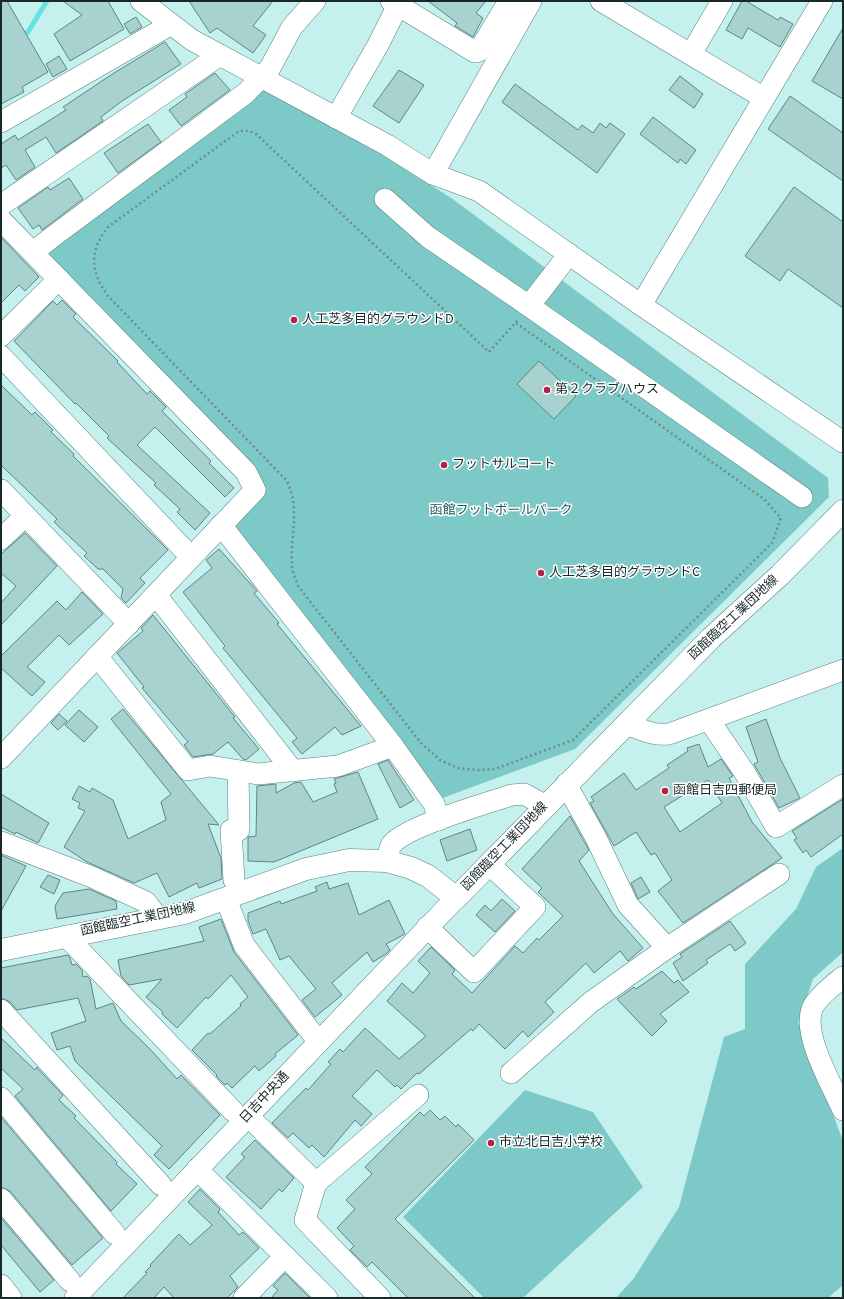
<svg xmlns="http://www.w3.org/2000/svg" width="844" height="1299" font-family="Overpass,'Noto Sans JP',sans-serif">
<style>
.green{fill:#7cc9c7}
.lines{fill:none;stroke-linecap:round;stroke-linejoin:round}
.stream{stroke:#65e3e0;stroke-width:5}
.building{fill:#a7d2d0;stroke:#5d8684;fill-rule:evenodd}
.minor-casing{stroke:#58817f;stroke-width:22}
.major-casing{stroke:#58817f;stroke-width:23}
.path{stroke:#6f8d8c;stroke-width:2.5;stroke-dasharray:2 3;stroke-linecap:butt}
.minor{stroke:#fff;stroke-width:21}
.major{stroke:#fff;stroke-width:22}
.poi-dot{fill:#b32146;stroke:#fff;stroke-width:1.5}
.labels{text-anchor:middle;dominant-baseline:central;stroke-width:3;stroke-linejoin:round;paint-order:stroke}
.poi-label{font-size:13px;fill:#182928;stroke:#fff;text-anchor:start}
.park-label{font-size:13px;fill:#225856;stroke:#fff}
.street-label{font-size:13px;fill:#182928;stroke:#fff}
</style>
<rect width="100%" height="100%" fill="#c4f0ee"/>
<g class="green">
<polygon points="258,87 386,156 454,200 828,478 829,497 575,749 440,799 234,532 235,525 266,491 252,468 44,250"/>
<polygon points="843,848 843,952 813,979 798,1022 843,1141 843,1285 828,1298 616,1298 634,1278 679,1207 724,1037 745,1029 745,964 796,909 816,867"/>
<polygon points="525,1090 593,1112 643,1187 523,1298 484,1298 403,1217"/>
</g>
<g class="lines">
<polyline class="stream" points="20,36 28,32 47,1"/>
</g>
<g class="building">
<polygon points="1,1 7,1 48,72 22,87 24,92 1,104"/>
<polygon points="63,1 108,1 124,29 70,61 54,34 82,15"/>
<polygon points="189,1 273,1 253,26 266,35 253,53 217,28 210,33"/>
<polygon points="428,1 486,1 476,13 483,18 473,37 455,26 457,23"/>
<polygon points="742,1 746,1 778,20 780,17 793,24 780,47 748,28 742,39 726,30"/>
<polygon points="136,17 142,27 130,34 124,24"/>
<polygon points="843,28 843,99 812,81"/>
<polygon points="165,42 181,64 122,101 101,117 103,121 56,153 46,137 25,150 35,167 16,180 6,165 1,168 1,144 15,135 18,140 66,110 63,107 114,73"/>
<polygon points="59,56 67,69 53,77 46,64"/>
<polygon points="399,70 424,85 399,123 373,106"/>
<polygon points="215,73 230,90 181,126 169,110 187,97 185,94"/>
<polygon points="680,76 703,94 694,108 669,90"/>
<polygon points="515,84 578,130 582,125 593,133 600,123 606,128 610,123 625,134 597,173 502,102"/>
<polygon points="790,96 843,133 843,181 768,129"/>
<polygon points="653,117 696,150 686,164 680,159 678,163 640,134"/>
<polygon points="148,124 161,142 118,173 104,153"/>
<polygon points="69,178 83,199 42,230 39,225 33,229 18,208 48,187 50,190"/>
<polygon points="794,187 843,222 843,308 788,269 780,281 745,256"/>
<polygon points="1,237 39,277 25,291 19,285 1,303"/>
<polygon points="62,300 76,314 73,317 118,361 117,362 147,394 150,391 166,407 162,411 211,461 209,463 234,488 225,497 155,427 137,445 210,513 195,530 177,512 180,509 154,485 156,483 107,438 109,436 76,403 75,404 14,341 53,301 57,305"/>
<polygon points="539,361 576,396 554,419 517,384"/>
<polygon points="1,385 32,415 35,412 53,430 51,432 74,454 73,456 168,550 140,578 145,583 126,603 121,598 123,589 103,569 98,569 84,556 87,553 54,522 57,519 1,465"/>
<polygon points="25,533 57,566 1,625 1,603 16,586 1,573 1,554"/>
<polygon points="219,549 257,591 254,593 279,623 277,624 361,726 342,735 335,727 302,754 292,742 297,738 223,648 225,646 183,592 212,568 206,560"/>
<polygon points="82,592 103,614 69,645 59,635 27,667 45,682 32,696 1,668 1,656 57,601 66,610"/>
<polygon points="153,615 235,717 233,718 259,749 246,760 243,759 228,742 213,754 193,757 184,745 188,742 142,688 144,687 117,653 143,631 141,628"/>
<polygon points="123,709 219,825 208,824 221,858 222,879 199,888 197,883 169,897 157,873 134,883 87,862 64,847 85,811 78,808 80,803 72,799 79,786 90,792 92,788 113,800 128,839 166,820 161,802 171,794 111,719"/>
<polygon points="79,710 98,727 84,742 65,725"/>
<polygon points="59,714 67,721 58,730 51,723"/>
<polygon points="766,719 780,758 800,798 779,808 754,764 758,762 746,727"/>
<path d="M699 744 708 767 721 759 733 776 729 778 752 822 782 858 683 923 658 891 672 880 655 853 651 855 636 832 614 846 590 803 594 801 591 797 624 773 636 790 669 768 667 765 688 751 687 748ZM708 780 722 803 680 832 664 807Z"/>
<polygon points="388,760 414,800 400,808 378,764"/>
<polygon points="358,772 378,819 274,862 248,861 248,837 256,836 257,786 276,784 276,793 294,783 301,782 313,802 337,792 334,784 336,783 334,779"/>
<polygon points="1,794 49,823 38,843 16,832 15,834 1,827"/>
<polygon points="843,799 843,834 811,857 806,850 803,853 794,840 797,838 792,831"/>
<polygon points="570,816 589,850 579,861 613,914 643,948 628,961 620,951 594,973 586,963 545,1002 554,1012 528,1037 523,1031 505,1049 479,1024 473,1031 471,1029 419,1074 417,1073 401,1089 397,1085 395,1087 377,1070 352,1096 372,1114 361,1126 355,1120 324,1157 312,1145 309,1148 293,1133 288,1138 272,1123 306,1088 308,1090 331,1064 328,1062 340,1049 343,1052 365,1028 399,1059 426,1036 387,1001 402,983 413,993 430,973 418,961 431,947 455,970 452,974 472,993 515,946 523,953 537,938 539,940 563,916 538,892 542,888 522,869"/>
<polygon points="470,829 477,850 447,861 440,840"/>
<polygon points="1,855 26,866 1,911"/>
<polygon points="48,875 60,880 54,894 40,887"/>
<polygon points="641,877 650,892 638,899 631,883"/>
<polygon points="327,882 329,889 348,883 359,915 389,900 405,934 386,944 390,950 386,954 373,962 367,952 332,983 342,995 315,1017 302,1000 316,989 289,956 280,960 266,929 253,934 248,921 248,913 280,901 281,904 317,891 315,887"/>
<polygon points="89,889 116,901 117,909 57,919 55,906 63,893"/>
<polygon points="502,899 515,911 495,932 476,915 485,905 491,911"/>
<polygon points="221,919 234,952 298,1035 275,1054 276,1056 259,1071 255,1066 232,1088 227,1083 225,1085 216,1076 217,1075 192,1050 208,1033 210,1034 241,1006 240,1004 248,997 231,975 208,999 206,997 177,1028 162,1014 163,1012 146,997 162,979 129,985 121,976 118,960 204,941 199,927"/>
<polygon points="730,921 746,943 735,951 730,944 706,960 708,963 683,981 673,963 682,957 680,954"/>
<polygon points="68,955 70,958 72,965 76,964 82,970 83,977 87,976 90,979 96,1009 113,1003 121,1021 149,1048 177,1079 181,1075 220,1115 169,1169 154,1155 162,1146 75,1061 70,1046 57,1050 51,1033 86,1021 78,998 17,1010 10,1002 1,998 1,968"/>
<polygon points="662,971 674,983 678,980 689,992 660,1014 667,1021 652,1036 617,999 634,987 636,989"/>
<polygon points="1,1038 35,1070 37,1067 38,1069 63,1095 59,1100 76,1116 74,1118 117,1162 116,1164 137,1184 111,1211 15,1096 23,1089 1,1068"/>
<polygon points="430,1110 440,1120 445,1116 456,1127 458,1124 474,1140 395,1219 475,1298 408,1298 372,1262 367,1267 350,1250 354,1246 337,1228 355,1209 346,1200 372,1174 365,1167 420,1112 424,1116"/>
<polygon points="1,1117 103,1238 72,1265 10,1191 1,1187"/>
<polygon points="255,1140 294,1178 282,1192 279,1189 261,1209 226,1177 245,1157 241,1154"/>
<polygon points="200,1189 220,1209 218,1212 239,1235 243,1232 259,1248 230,1276 238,1287 227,1298 174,1298 164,1287 154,1298 123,1298 147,1273 145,1272 151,1266 150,1265 179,1234 190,1245 212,1225 188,1202"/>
<polygon points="1,1218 54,1280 40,1292 1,1245"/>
<polygon points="285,1273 310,1298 271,1298 278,1290 273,1286"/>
</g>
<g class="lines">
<defs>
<g id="minor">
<polyline points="141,1 192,40 387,145 433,174 479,191 641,305 843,442"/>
<polyline points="391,1 475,52 479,51 509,1"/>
<polyline points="601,1 764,98"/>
<polyline points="691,54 722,1"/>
<polyline points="336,118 378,45 398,5"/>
<polyline points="1,122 170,25"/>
<polyline points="433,174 531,1"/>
<polyline points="385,199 428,237 529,306 802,497"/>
<polyline points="1,205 220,55"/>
<polyline points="1,220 246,472 255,490 1,758"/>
<polyline points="33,252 55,235 246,93 270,68 292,27 315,1"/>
<polyline points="641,305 822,1"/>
<polyline points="529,306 569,254"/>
<polyline points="1,336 59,279"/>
<polyline points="1,356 191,557"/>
<polyline points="1,490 129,624"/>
<polyline points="221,525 393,746 434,804 439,820"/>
<polyline points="1,539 25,516"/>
<polyline points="156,595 293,771"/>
<polyline points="97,656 188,770 210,766 258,774 338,766 393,746"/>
<polyline points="709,720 745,773 776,827 843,785"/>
<path d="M626 724C640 729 653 736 669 734L843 670"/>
<polyline points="566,784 595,836 628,905 667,948"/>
<polyline points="1,842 92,877 146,902 158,918"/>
<path d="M387 861C388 856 389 848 392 844 407 826 487 803 512 795L524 794 546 806"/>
<polyline points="234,880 231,830 239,830 238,771"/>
<polyline points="226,899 244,945 318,1041"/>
<polyline points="427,927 474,972 535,907 489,864"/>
<polyline points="66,936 233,1111"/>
<path d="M843 977C833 985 821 994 814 1005 799 1030 832 1085 843 1110"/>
<polyline points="1,1010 161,1185"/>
<polyline points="511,1073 591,1002 667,948 779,874"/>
<polyline points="1,1098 115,1234"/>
<polyline points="248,1116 316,1183 305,1220 380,1298"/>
<polyline points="197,1169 327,1298"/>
<polyline points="316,1183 418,1095"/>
<polyline points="1,1199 70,1281"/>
<polyline points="1,1285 11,1298"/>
<polyline points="75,1298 456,898"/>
<polyline points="244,1298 285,1256"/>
</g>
<polyline id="major" points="1,950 185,913 306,869 349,860 387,861 411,868 428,876 456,898 711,638 780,575 843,511"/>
</defs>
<use href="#minor" class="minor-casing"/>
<use href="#major" class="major-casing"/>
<path class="path" d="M516 323 764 499 781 518 772 543 573 740 495 769 478 770 458 768 440 760 421 743 298 586C296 579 292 572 292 565 290 538 301 505 286 480L108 296C90 271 89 251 108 227L235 134C243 129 248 130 256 134L489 352 518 320"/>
<use href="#minor" class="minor"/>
<use href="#major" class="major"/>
</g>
<g class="poi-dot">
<circle cx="294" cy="320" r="4"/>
<circle cx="547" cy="390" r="4"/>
<circle cx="444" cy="465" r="4"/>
<circle cx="541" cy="573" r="4"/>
<circle cx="665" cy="791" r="4"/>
<circle cx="491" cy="1143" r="4"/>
</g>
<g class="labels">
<g class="poi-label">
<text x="302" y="320">人工芝多目的グラウンドD</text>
<text x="555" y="390">第２クラブハウス</text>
<text x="452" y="465">フットサルコート</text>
<text x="549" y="573">人工芝多目的グラウンドC</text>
<text x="673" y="791">函館日吉四郵便局</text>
<text x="499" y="1143">市立北日吉小学校</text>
</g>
<g class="park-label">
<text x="501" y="511">函館フットボールパーク</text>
</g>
<g class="street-label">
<text transform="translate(734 618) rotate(-43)">函館臨空工業団地線</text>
<text transform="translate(505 847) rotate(-46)">函館臨空工業団地線</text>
<text transform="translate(138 920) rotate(-12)">函館臨空工業団地線</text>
<text transform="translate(265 1098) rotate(-47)">日吉中央通</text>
</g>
</g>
<rect width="844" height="1299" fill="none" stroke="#182928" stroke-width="4"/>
</svg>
